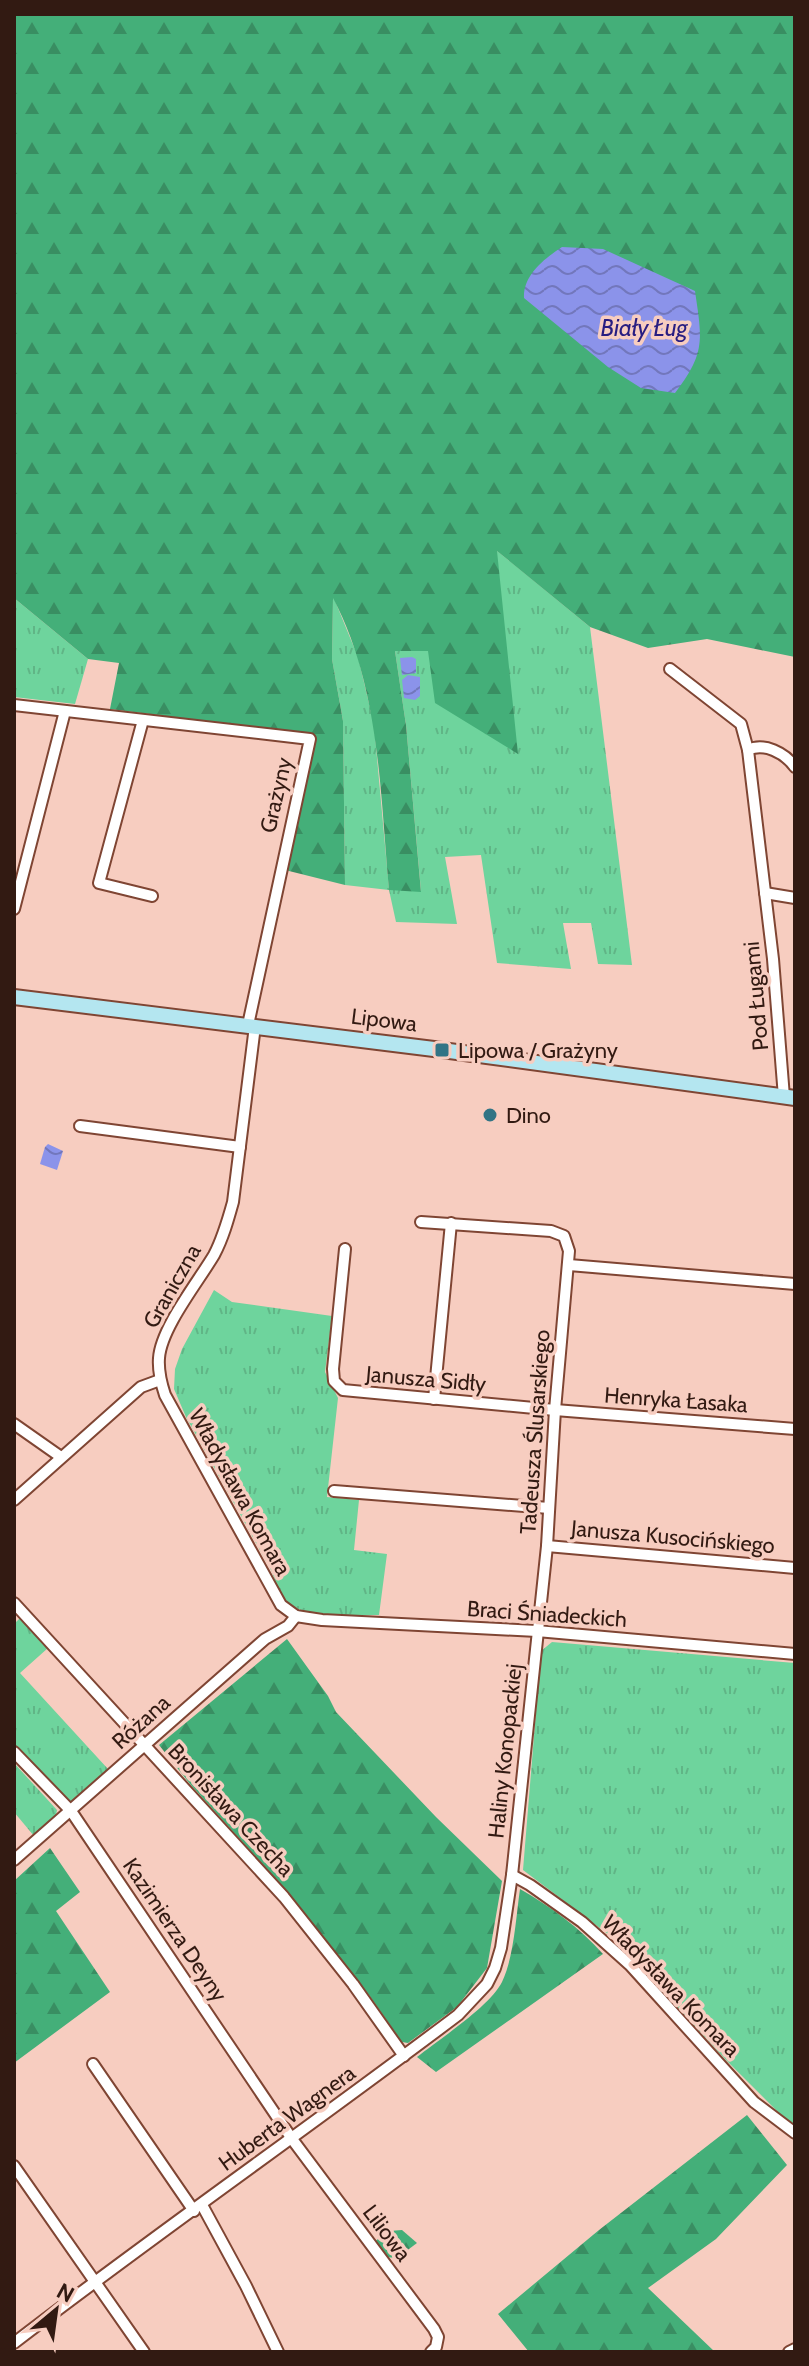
<svg xmlns="http://www.w3.org/2000/svg" width="809" height="2366" font-family="Cabin,sans-serif">
<style>
.grass{fill:url(#grass-tufts)}
.forest{fill:url(#forest-firs)}
.water{fill:url(#water-waves)}
.lines{fill:none;stroke-linecap:round;stroke-linejoin:round}
.minor-casing{stroke:#7f4533;stroke-width:14}
.secondary-casing{stroke:#7f4533;stroke-width:18}
.minor{stroke:#fff;stroke-width:10}
.secondary{stroke:#b4e6f0;stroke-width:14}
.poi-dot{fill:#317485;stroke:#f7cdc0;stroke-width:3}
.labels{text-anchor:middle;dominant-baseline:central;stroke-width:7;stroke-linejoin:round;paint-order:stroke}
.street-label{font-size:22px;fill:#321a12;stroke:#f7cdc0}
.poi-label{font-size:22px;fill:#321a12;stroke:#f7cdc0;text-anchor:start}
.water-label{font-size:24px;font-style:italic;fill:#281d81;stroke:#f7cdc0}
</style>
<defs>
<pattern id="grass-tufts" width="24" height="20" patternUnits="userSpaceOnUse" patternTransform="scale(2)"><rect width="24" height="20" fill="#6ed49d"/><path d="M3 7l-1-3M5 7V3M7 7l1-3M15 17l-1-3M17 17v-4M19 17l1-3" fill="none" stroke="#60b586"/></pattern>
<pattern id="forest-firs" width="22" height="20" patternUnits="userSpaceOnUse" patternTransform="scale(2)"><rect width="22" height="20" fill="#44af79"/><path d="M5 1l3.5 6h-7zM16 11l3.5 6h-7z" fill="#398e62"/></pattern>
<pattern id="water-waves" width="16" height="10" patternUnits="userSpaceOnUse" patternTransform="scale(2)"><rect width="16" height="10" fill="#8b93ea"/><path d="M0 5q4-4 8 0t8 0" fill="none" stroke="#7277bc"/></pattern>
</defs>
<rect width="100%" height="100%" fill="#f7cdc0"/>
<g class="grass">
<polygon points="496,550 590,627 632,965 598,964 591,923 563,923 571,969 497,963 481,855 445,857 457,924 396,922 389,890 345,885 343,721 332,659 333,596 358,657 374,725 389,889 421,891 406,725 395,651 428,650 517,753"/>
<polygon points="14,598 88,659 75,704 14,697"/>
<path d="M214 1290 232 1302 332 1316 325 1372 338 1398 327 1497 359 1500 354 1550 387 1554 379 1615C356 1615 308 1619 290 1604 280 1596 276 1582 271 1570L186 1417 174 1389 175 1369 182 1349Z"/>
<polygon points="20,1618 48,1648 20,1673 108,1769 70,1804 14,1747 14,1624"/>
<polygon points="552,1642 795,1663 795,2125 783,2117 725,2059 617,1941 523,1870 541,1651"/>
<polygon points="14,1763 57,1810 56,1815 34,1836 14,1812"/>
</g>
<g class="forest">
<path d="M14 14H795V657L707 639 648 648 590 627 497 551 518 754 435 703 428 651H395L406 725 421 892 389 890C380 792 380 687 333 598L332 659 343 721 345 885 285 870 315 735 110 709 119 663 88 659 14 598Z"/>
<polygon points="287,1639 328,1696 336,1712 436,1817 502,1881 487,1968 457,2007 408,2043 402,2042 369,1995 286,1890 190,1784 159,1745"/>
<polygon points="50,1848 80,1892 56,1911 110,1992 14,2063 14,1881"/>
<path d="M520 1889C551 1907 579 1927 603 1954L436 2072 417 2057C440 2039 490 2006 502 1982 514 1957 516 1917 520 1889Z"/>
<polygon points="747,2115 787,2165 716,2239 648,2288 715,2352 529,2352 498,2314 599,2230"/>
<polygon points="402,2230 417,2243 397,2258 385,2257 374,2242 389,2231"/>
</g>
<g class="water">
<path d="M562 247 603 249 695 291C702 339 706 353 675 393L641 388 608 367 524 298C523 275 544 259 562 247Z"/>
<polygon points="412,657 416,659 416,673 402,675 400,658"/>
<polygon points="408,675 420,677 420,696 415,700 404,698 402,680"/>
<polygon points="48,1144 63,1151 57,1170 40,1164 45,1147"/>
</g>
<g class="lines">
<defs>
<g id="minor">
<polyline points="670,669 741,724 748,750"/>
<polyline points="14,705 310,739 248,1025"/>
<polyline points="143,720 99,883 152,896"/>
<polyline points="765,893 795,898"/>
<polyline points="14,909 65,711"/>
<path d="M255 1026 233 1202C228 1220 223 1238 214 1255 198 1282 161 1328 159 1358 158 1371 161 1383 165 1395L281 1605 296 1616 322 1620 537 1631 795 1654"/>
<path d="M784 1097 773 959 748 750C764 742 785 753 795 767"/>
<polyline points="80,1126 240,1147"/>
<polyline points="345,1249 333,1369 334,1381 343,1390 555,1410 795,1429"/>
<polyline points="569,1265 795,1284"/>
<polyline points="434,1399 451,1223"/>
<polyline points="14,1424 61,1457"/>
<polyline points="334,1491 549,1508"/>
<polyline points="14,1500 141,1387 160,1380"/>
<polyline points="547,1546 795,1568"/>
<polyline points="14,1603 284,1897 353,1984 404,2056"/>
<polyline points="14,1752 71,1811 292,2139 434,2329 438,2337 436,2347 431,2352"/>
<polyline points="14,1860 265,1639 288,1626 296,1616"/>
<polyline points="512,1875 530,1885 582,1922 630,1965 754,2102 795,2133"/>
<polyline points="93,2064 194,2211"/>
<polyline points="14,2166 144,2352"/>
<polyline points="202,2205 246,2286 278,2352"/>
<path d="M14 2343C160 2231 311 2126 458 2015L487 1984 495 1968 501 1948 512 1875 547 1546 555 1410 569 1251 564 1236 551 1231 421 1222"/>
<polyline points="789,2352 795,2349"/>
</g>
<polyline id="secondary" points="14,997 442,1050 795,1098"/>
</defs>
<use href="#minor" class="minor-casing"/>
<use href="#secondary" class="secondary-casing"/>
<use href="#minor" class="minor"/>
<use href="#secondary" class="secondary"/>
</g>
<g class="poi-dot">
<rect x="434" y="1042" width="16" height="16" rx="4"/>
<circle cx="490" cy="1115" r="8"/>
</g>
<g class="labels">
<g class="street-label">
<text transform="translate(276 795) rotate(-77)">Grażyny</text>
<text transform="translate(756 996) rotate(-95)">Pod Ługami</text>
<text transform="translate(384 1020) rotate(7)">Lipowa</text>
<text transform="translate(172 1286) rotate(-60)">Graniczna</text>
<text transform="translate(426 1379) rotate(5)">Janusza Sidły</text>
<text transform="translate(676 1400) rotate(4)">Henryka Łasaka</text>
<text transform="translate(535 1432) rotate(-86)">Tadeusza Ślusarskiego</text>
<text transform="translate(240 1492) rotate(61)">Władysława Komara</text>
<text transform="translate(673 1537) rotate(5)">Janusza Kusocińskiego</text>
<text transform="translate(547 1614) rotate(4)">Braci Śniadeckich</text>
<text transform="translate(141 1722) rotate(-42)">Różana</text>
<text transform="translate(505 1751) rotate(-84)">Haliny Konopackiej</text>
<text transform="translate(231 1810) rotate(47)">Bronisława Czecha</text>
<text transform="translate(175 1930) rotate(56)">Kazimierza Deyny</text>
<text transform="translate(671 1986) rotate(46)">Władysława Komara</text>
<text transform="translate(287 2118) rotate(-36)">Huberta Wagnera</text>
<text transform="translate(387 2233) rotate(53)">Liliowa</text>
</g>
<g class="poi-label">
<text x="458" y="1050">Lipowa / Grażyny</text>
<text x="506" y="1115">Dino</text>
</g>
<g class="water-label">
<text x="644" y="327">Biały Ług</text>
</g>
</g>
<rect width="809" height="2366" fill="none" stroke="#321a12" stroke-width="32"/>
<g transform="translate(56 2310) rotate(29)" stroke="#f7cdc0" stroke-width="6" paint-order="stroke">
<path d="M0-6L14 30L0 20L-14 30Z" fill="#321a12"/>
<text y="-12" font-size="22" font-weight="bold" text-anchor="middle" fill="#321a12">N</text>
</g>
</svg>
